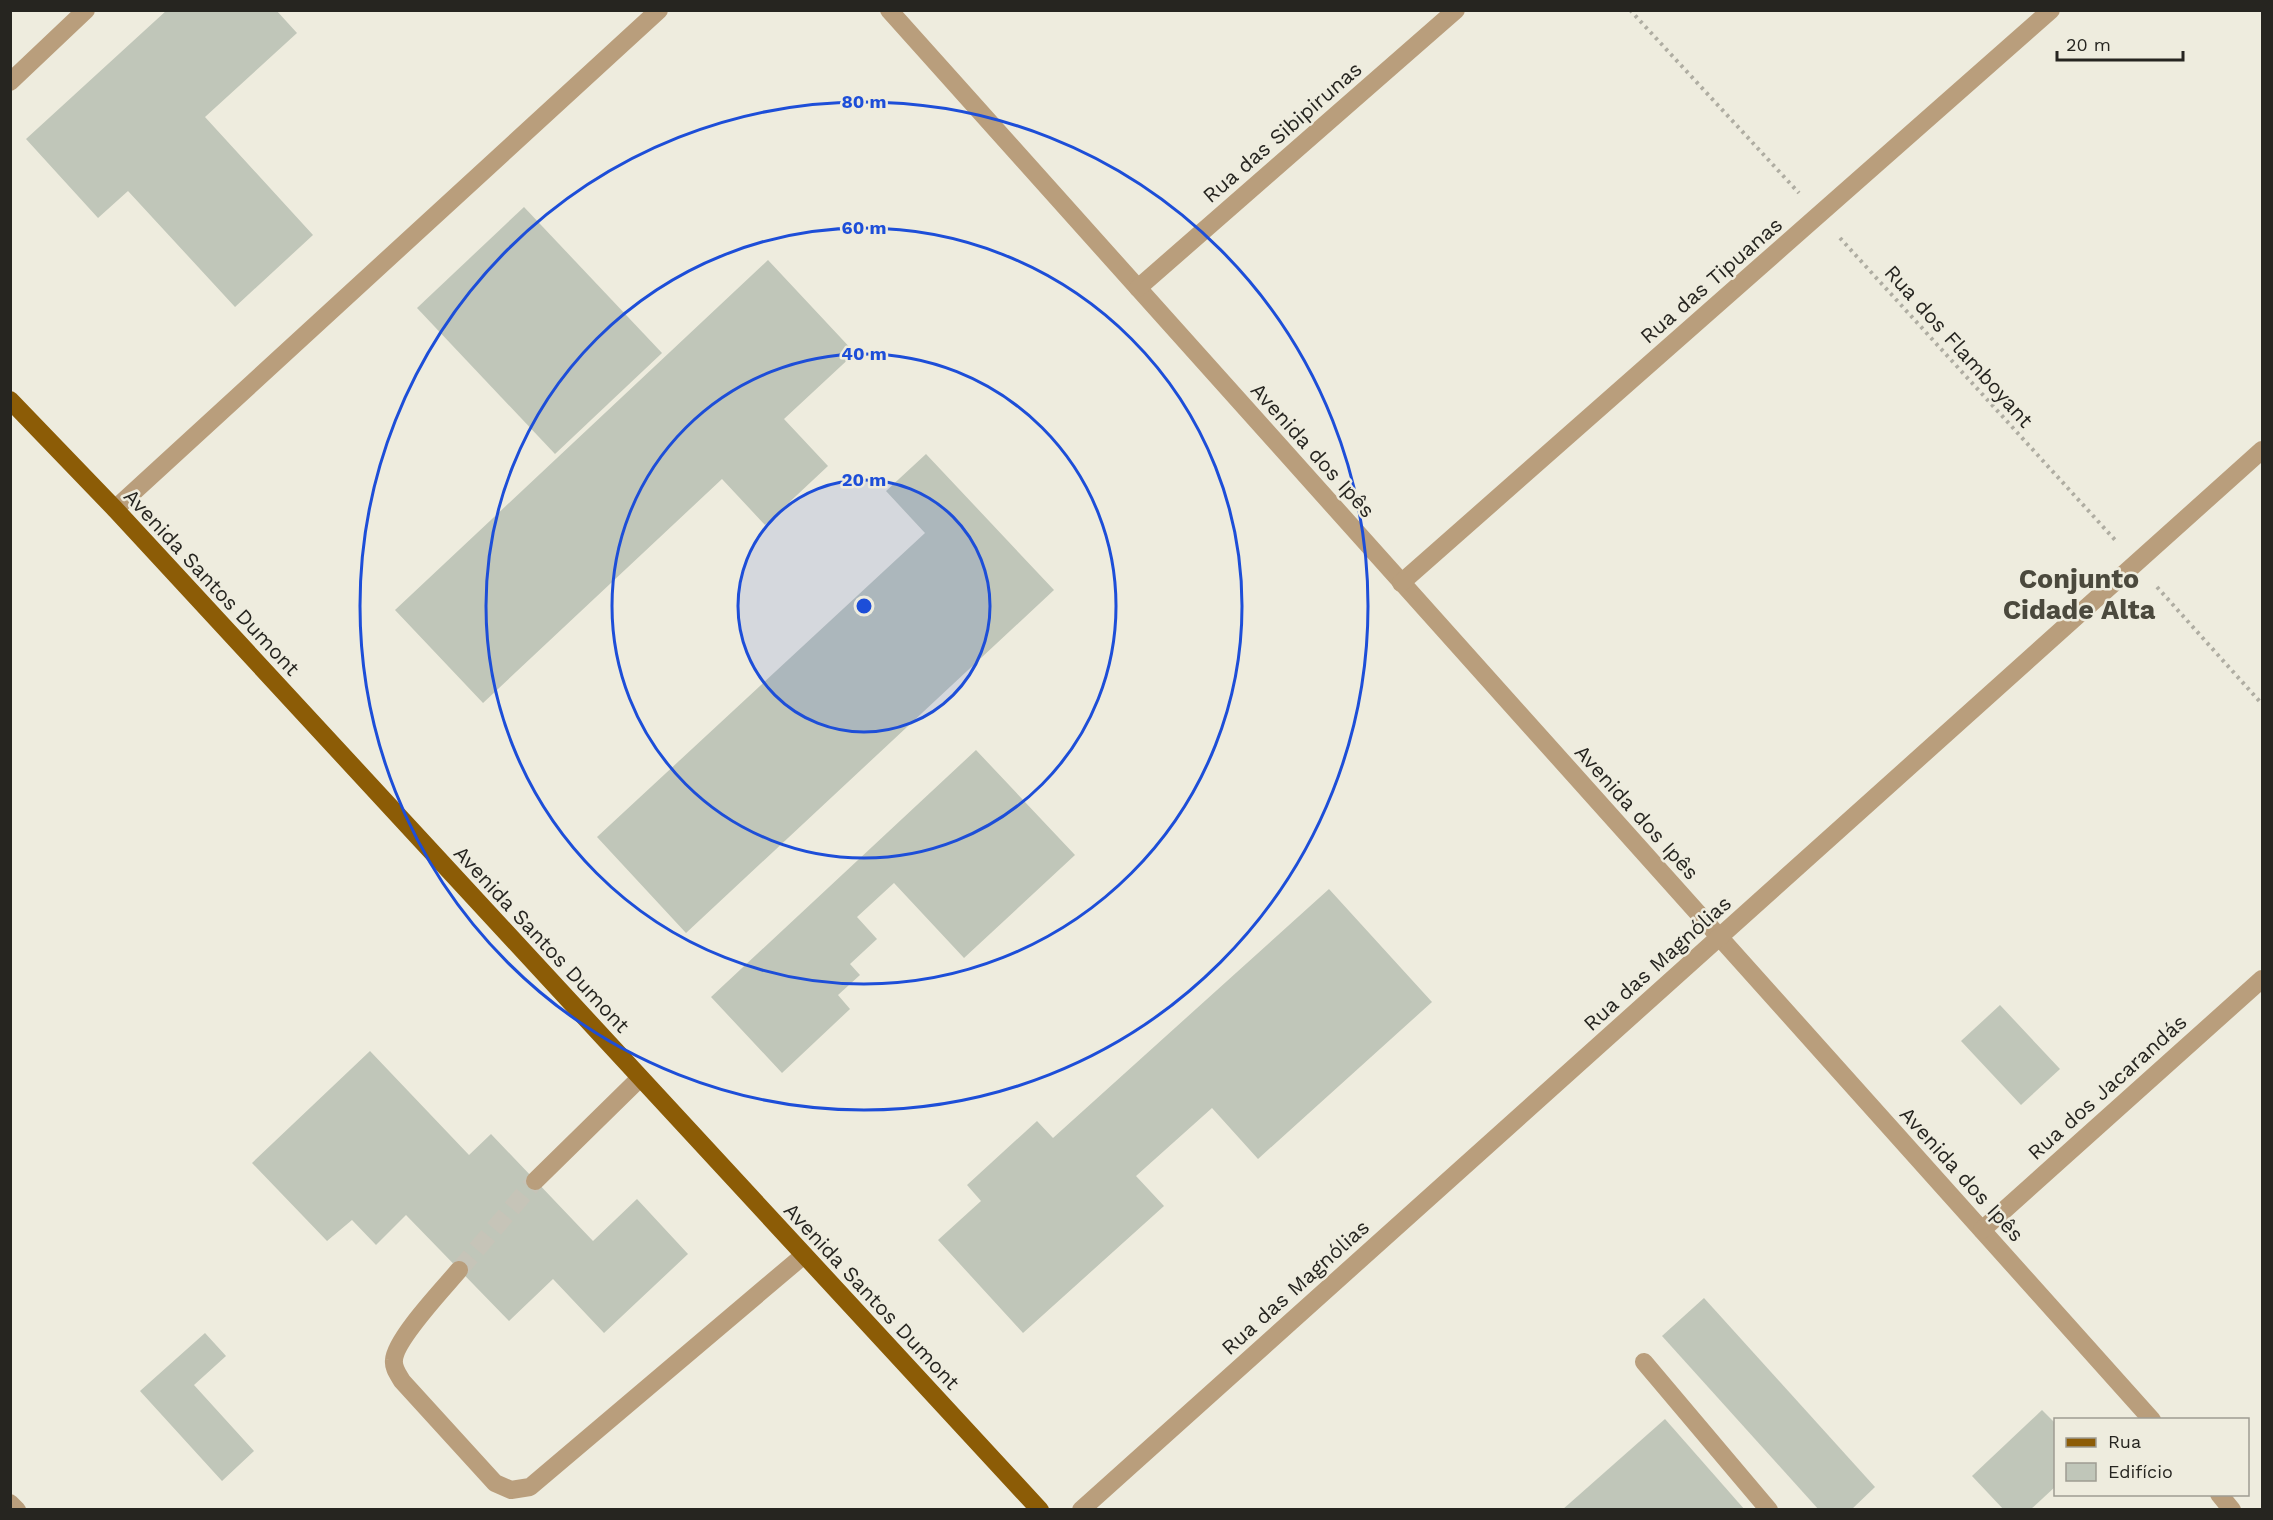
<svg xmlns="http://www.w3.org/2000/svg" width="2273" height="1520" font-family="'Work Sans',sans-serif">
<style>
.building{fill:#c0c6b9}
.lines{fill:none;stroke-linecap:round;stroke-linejoin:round}
.minor-tunnel{stroke:#c6c4b8;stroke-width:18;stroke-dasharray:18 9;stroke-linecap:butt}
.path{stroke:#afada2;stroke-width:4;stroke-dasharray:3 4.5;stroke-linecap:butt}
.minor{stroke:#b99e7c;stroke-width:18}
.major{stroke:#8c5c06;stroke-width:18}
.ring{fill:none;stroke:#1d4ed8;stroke-width:3}
.labels{text-anchor:middle;dominant-baseline:central;stroke-width:5;stroke-linejoin:round;paint-order:stroke}
.street-label{font-size:21px;fill:#262520;stroke:#eeecde}
.district-label{font-size:27px;font-weight:bold;fill:#4b493d;stroke:#eeecde}
.centre{fill:#1d4ed8;stroke:#eeecde;stroke-width:3}
.ring-label{font-size:18px;text-anchor:middle;font-weight:bold;fill:#1d4ed8;stroke:#eeecde;stroke-width:5;stroke-linejoin:round;paint-order:stroke}
</style>
<rect width="100%" height="100%" fill="#eeecde"/>
<g class="building">
<polygon points="167,10 276,10 297,33 205,117 313,235 235,307 128,191 98,218 26,139"/>
<polygon points="524,207 662,353 555,454 417,308"/>
<polygon points="768,260 855,353 784,419 828,466 765,525 722,479 483,703 395,610"/>
<polygon points="926,454 1054,590 686,933 597,837 925,533 886,491"/>
<polygon points="976,750 1075,855 964,958 894,883 857,917 877,939 850,964 860,975 838,995 850,1009 782,1073 711,997"/>
<polygon points="1329,889 1432,1002 1258,1159 1212,1108 1136,1176 1164,1206 1023,1333 938,1240 981,1201 967,1185 1037,1121 1053,1138"/>
<polygon points="2000,1005 2060,1069 2021,1105 1961,1041"/>
<polygon points="370,1051 469,1155 491,1134 593,1241 637,1199 688,1254 604,1333 553,1279 509,1321 406,1215 376,1245 352,1220 327,1241 252,1163"/>
<polygon points="1704,1298 1875,1487 1851,1510 1819,1510 1662,1336"/>
<polygon points="205,1333 226,1356 194,1385 254,1451 222,1481 140,1391"/>
<polygon points="2042,1410 2056,1424 2056,1486 2030,1510 2004,1510 1972,1476"/>
<polygon points="1665,1419 1745,1510 1562,1510"/>
</g>
<g class="lines">
<polyline class="minor-tunnel" points="459,1270 535,1181"/>
<g class="path">
<polyline points="1630,10 1799,193"/>
<polyline points="1840,238 2116,541"/>
<polyline points="2157,587 2262,704"/>
</g>
<g class="minor">
<polyline points="889,10 2152,1420"/>
<polyline points="10,82 86,10"/>
<polyline points="1138,288 1456,10"/>
<polyline points="115,509 659,10"/>
<polyline points="1401,583 2051,10"/>
<polyline points="535,1181 640,1078"/>
<polyline points="1982,1230 2262,979"/>
<path d="M459 1270C444 1288 395 1339 394 1360 393 1368 398 1374 402 1381L495 1483 511 1490 530 1487 804 1255"/>
<polyline points="1644,1362 1769,1510"/>
<polyline points="2219,1494 2232,1510"/>
<polyline points="10,1503 17,1510"/>
<polyline points="1081,1510 2262,450"/>
</g>
<polyline class="major" points="10,400 115,509 1040,1510"/>
</g>
<circle cx="864" cy="606" r="126" fill="#1d4ed8" fill-opacity=".12"/>
<g class="ring">
<circle cx="864" cy="606" r="126"/>
<circle cx="864" cy="606" r="252"/>
<circle cx="864" cy="606" r="378"/>
<circle cx="864" cy="606" r="504"/>
</g>
<g class="labels">
<g class="street-label">
<text transform="translate(1282 132) rotate(-41)">Rua das Sibipirunas</text>
<text transform="translate(1711 280) rotate(-41)">Rua das Tipuanas</text>
<text transform="translate(1959 346) rotate(48)">Rua dos Flamboyant</text>
<text transform="translate(1313 450) rotate(48)">Avenida dos Ipês</text>
<text transform="translate(212 582) rotate(47)">Avenida Santos Dumont</text>
<text transform="translate(1637 812) rotate(48)">Avenida dos Ipês</text>
<text transform="translate(542 939) rotate(47)">Avenida Santos Dumont</text>
<text transform="translate(1657 963) rotate(-42)">Rua das Magnólias</text>
<text transform="translate(2107 1087) rotate(-42)">Rua dos Jacarandás</text>
<text transform="translate(1962 1174) rotate(48)">Avenida dos Ipês</text>
<text transform="translate(1295 1287) rotate(-42)">Rua das Magnólias</text>
<text transform="translate(872 1296) rotate(47)">Avenida Santos Dumont</text>
</g>
<g class="district-label">
<text x="2079" y="579">Conjunto<tspan x="2079" dy="31">Cidade Alta</tspan></text>
</g>
</g>
<circle cx="864" cy="606" r="9" class="centre"/>
<g class="ring-label">
<text x="864" y="108">80 m</text>
<text x="864" y="234">60 m</text>
<text x="864" y="360">40 m</text>
<text x="864" y="486">20 m</text>
</g>
<rect width="2273" height="1520" fill="none" stroke="#262520" stroke-width="24"/>
<rect x="2054" y="1418" width="195" height="78" fill="#eeecde" stroke="#9e9c92" stroke-width="1.5"/>
<rect x="2066" y="1438" width="30" height="9" fill="#8c5c06" stroke="#9e9c92" stroke-width="1.5"/>
<text x="2108" y="1448" font-size="18" fill="#262520">Rua</text>
<rect x="2066" y="1463" width="30" height="18" fill="#c0c6b9" stroke="#9e9c92" stroke-width="1.5"/>
<text x="2108" y="1478" font-size="18" fill="#262520">Edifício</text>
<path d="M2057 51v9h126v-9" fill="none" stroke="#262520" stroke-width="3"/>
<text x="2066" y="51" font-size="18" fill="#262520" stroke="#eeecde" stroke-width="4.5" paint-order="stroke">20 m</text>
</svg>
